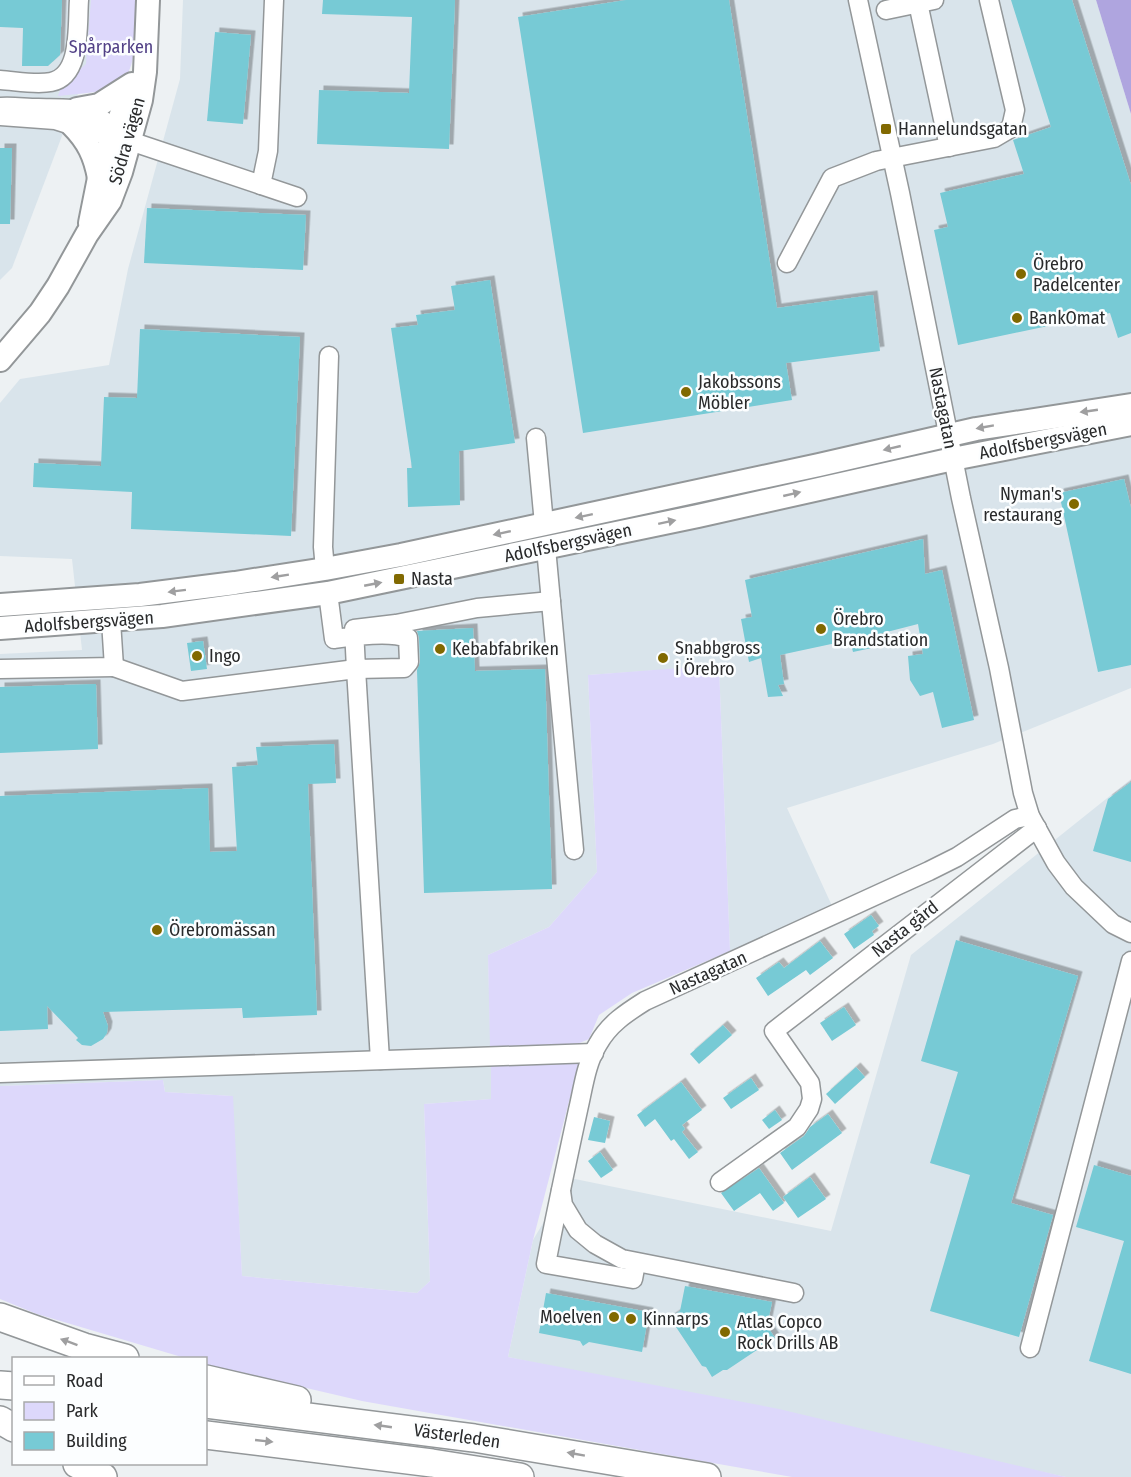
<svg xmlns="http://www.w3.org/2000/svg" width="1131" height="1477" font-family="'Fira Sans Condensed',sans-serif">
<style>
.built{fill:#d9e4eb}
.green{fill:#ddd8fb}
.forest{fill:#afa5df}
.building{fill:#77cad5;filter:url(#shadow)}
.lines{fill:none;stroke-linecap:round;stroke-linejoin:round}
.minor-casing{stroke:#939799;stroke-width:21}
.major-casing{stroke:#939799;stroke-width:26}
.highway-casing{stroke:#939799;stroke-width:30}
.minor{stroke:#fff;stroke-width:18}
.major{stroke:#fff;stroke-width:22}
.highway{stroke:#fff;stroke-width:27}
.oneway{fill:#9f9fa0}
.poi-dot{fill:#816901;stroke:#fcfeff;stroke-width:2}
.labels{text-anchor:middle;dominant-baseline:central;stroke-width:5;stroke-linejoin:round;paint-order:stroke}
.park-label{font-size:18px;fill:#514086;stroke:#fcfeff}
.poi-label{font-size:18px;fill:#292a2b;stroke:#fcfeff;text-anchor:start}
.street-label{font-size:18px;fill:#292a2b;stroke:#fcfeff}
</style>
<defs>
<filter id="shadow"><feDropShadow dx="4.5" dy="-4.5" stdDeviation="0" flood-color="#0004"/></filter>
</defs>
<rect width="100%" height="100%" fill="#edf1f3"/>
<g class="built">
<polygon points="0,0 98,0 93,54 12,268 0,280"/>
<polygon points="183,0 1096,0 1131,114 1131,688 993,744 787,808 833,908 730,951 719,666 588,675 597,872 549,927 488,955 492,1099 424,1104 430,1281 417,1293 242,1276 232,1096 165,1092 163,1080 0,1086 0,654 82,650 72,559 0,556 0,403 20,379 109,365 128,269 180,79"/>
<polygon points="1131,779 1131,1477 1066,1477 508,1357 533,1240 570,1178 831,1231 911,955"/>
</g>
<g class="green">
<path d="M91 0H137C136 22 139 72 118 85 104 93 74 94 58 96L62 85 86 64Z"/>
<polygon points="719,665 730,951 632,993 599,1015 589,1039 575,1045 490,1048 488,955 549,927 597,872 588,675"/>
<polygon points="568,1059 579,1063 533,1240 508,1357 779,1409 1066,1477 792,1477 362,1401 208,1365 206,1365 206,1358 185,1358 37,1314 0,1299 0,1086 163,1080 165,1092 233,1096 242,1276 417,1293 430,1281 424,1104 491,1099 491,1063"/>
</g>
<polygon class="forest" points="1096,0 1131,0 1131,114"/>
<g class="building">
<polygon points="0,0 62,0 60,55 48,66 22,66 23,28 0,27"/>
<polygon points="323,0 455,0 449,149 317,144 319,90 409,93 412,17 322,14"/>
<polygon points="626,0 729,0 777,308 873,295 880,351 786,363 792,400 583,433 518,17"/>
<polygon points="1011,0 1072,0 1131,185 1131,333 1118,338 1110,313 958,345 934,230 948,227 940,193 1024,174 1013,140 1051,127"/>
<polygon points="215,32 251,35 243,124 207,121"/>
<polygon points="0,148 12,148 10,224 0,224"/>
<polygon points="147,208 306,215 303,270 144,263"/>
<polygon points="490,280 515,443 459,451 460,505 408,507 407,468 412,468 391,328 418,325 416,315 455,310 451,286"/>
<polygon points="140,329 300,337 291,536 131,529 132,492 33,487 34,463 101,466 104,397 137,398"/>
<polygon points="1124,479 1131,508 1131,665 1098,672 1059,493"/>
<polygon points="923,539 925,574 942,570 974,720 942,728 933,692 920,696 910,680 908,656 923,654 918,624 879,634 881,646 853,652 850,640 780,655 784,684 778,685 783,696 768,697 761,658 749,662 741,619 752,617 745,580"/>
<polygon points="473,628 475,671 545,669 552,889 424,893 417,670 420,662 419,638 417,631"/>
<polygon points="203,641 207,669 191,671 187,643"/>
<polygon points="96,684 98,749 0,753 0,687"/>
<polygon points="334,744 336,783 308,784 317,1015 243,1018 242,1008 103,1012 108,1026 107,1033 103,1039 91,1046 82,1045 76,1040 78,1038 47,1006 48,1029 0,1031 0,796 208,788 210,852 237,851 232,767 258,765 256,747"/>
<polygon points="1131,782 1131,862 1093,851 1108,799"/>
<polygon points="871,915 879,926 872,931 874,935 854,949 844,934"/>
<polygon points="956,940 1078,976 1011,1203 1053,1215 1019,1337 930,1311 970,1175 930,1163 958,1072 921,1061"/>
<polygon points="820,941 833,958 810,975 806,970 768,996 756,978 779,962 784,968"/>
<polygon points="844,1007 856,1025 832,1041 820,1023"/>
<polygon points="723,1025 732,1035 699,1064 690,1054"/>
<polygon points="856,1067 865,1077 835,1104 826,1094"/>
<polygon points="751,1078 759,1090 731,1109 723,1098"/>
<polygon points="681,1082 702,1110 682,1125 685,1129 682,1132 698,1152 689,1159 674,1139 671,1141 655,1119 645,1127 637,1115"/>
<polygon points="775,1110 782,1120 769,1129 762,1120"/>
<polygon points="828,1114 842,1133 792,1170 780,1153 804,1136 810,1127"/>
<polygon points="594,1117 610,1121 605,1143 588,1140"/>
<polygon points="600,1152 613,1170 601,1178 588,1161"/>
<polygon points="1094,1165 1131,1176 1131,1374 1089,1361 1124,1241 1076,1227"/>
<polygon points="759,1168 784,1203 773,1211 760,1193 734,1211 721,1193"/>
<polygon points="810,1177 826,1199 798,1218 783,1197"/>
<polygon points="685,1286 772,1302 767,1326 775,1338 727,1370 723,1370 712,1377 706,1367 702,1366 670,1318 680,1311"/>
<polygon points="546,1293 649,1312 642,1352 589,1342 583,1346 580,1341 539,1333"/>
</g>
<g class="lines">
<defs>
<g id="minor">
<polyline points="858,0 900,193 961,498 999,668 1023,793 1030,816 1056,863 1074,887 1113,924 1131,933"/>
<polyline points="918,3 949,147"/>
<polyline points="886,10 934,0"/>
<path d="M0 80C16 81 36 85 51 82 82 76 77 25 79 0"/>
<path d="M0 107C13 106 26 108 38 108 65 109 101 104 113 135L93 132 55 120 0 116"/>
<polyline points="130,141 297,197"/>
<polyline points="261,185 268,151 274,0"/>
<polyline points="787,263 832,178 876,161 994,138 1011,128 1015,110 989,0"/>
<polyline points="536,438 544,524"/>
<polyline points="546,548 574,850"/>
<polyline points="325,569 323,547 329,356"/>
<path d="M328 593 334 639C355 636 389 631 408 638L409 662 404 668 356 669 354 629 396 624 477 608 551 601"/>
<polyline points="114,667 182,691 356,669 380,1060"/>
<polyline points="0,669 114,667 111,621"/>
<polyline points="0,1073 594,1053"/>
<polyline points="720,1182 797,1127 809,1109 812,1099 810,1083 774,1031 1037,828"/>
<polyline points="561,1191 563,1205 578,1230 595,1244 622,1259 794,1293"/>
<path d="M636 1263 633 1279 546 1264C556 1212 567 1161 578 1110 583 1089 586 1063 598 1044 609 1024 626 1013 645 1001L929 871 957 857 1015 819 1030 816"/>
<polyline points="1030,1348 1131,961"/>
</g>
<g id="major">
<polyline points="77,109 99,105 132,84"/>
<path d="M72 125C88 141 95 156 99 178"/>
<polyline points="90,223 99,178 113,135 131,89"/>
<polyline points="0,360 40,313 58,286 87,234 110,201 121,172 141,100 145,72 148,0"/>
<polyline points="0,605 140,595 235,583 325,569 401,555 582,516 819,465 976,429 1131,405"/>
<polyline points="0,628 162,616 328,593 698,516 953,459 1131,424"/>
</g>
<g id="highway">
<polyline points="0,1317 84,1347 125,1358"/>
<polyline points="206,1379 297,1400"/>
<polyline points="0,1385 14,1386"/>
<polyline points="206,1404 474,1438 707,1477"/>
<polyline points="0,1420 14,1428"/>
<polyline points="206,1435 432,1463 520,1477"/>
<polyline points="77,1464 103,1477"/>
</g>
</defs>
<use href="#minor" class="minor-casing"/>
<use href="#major" class="major-casing"/>
<use href="#highway" class="highway-casing"/>
<use href="#minor" class="minor"/>
<use href="#major" class="major"/>
<use href="#highway" class="highway"/>
</g>
<defs><path id="oneway-solid" d="M-6-.8H1V-3.2L6.5 0L1 3.2V.8H-6Z" transform="scale(1.5)"/></defs>
<g class="oneway">
<use href="#oneway-solid" transform="translate(1089 411) rotate(172)"/>
<use href="#oneway-solid" transform="translate(985 427) rotate(170)"/>
<use href="#oneway-solid" transform="translate(892 448) rotate(167)"/>
<use href="#oneway-solid" transform="translate(792 494) rotate(-13)"/>
<use href="#oneway-solid" transform="translate(584 516) rotate(168)"/>
<use href="#oneway-solid" transform="translate(667 522) rotate(-12)"/>
<use href="#oneway-solid" transform="translate(502 533) rotate(168)"/>
<use href="#oneway-solid" transform="translate(280 576) rotate(171)"/>
<use href="#oneway-solid" transform="translate(373 584) rotate(-11)"/>
<use href="#oneway-solid" transform="translate(177 591) rotate(173)"/>
<use href="#oneway-solid" transform="translate(69 1342) rotate(-160)"/>
<use href="#oneway-solid" transform="translate(383 1426) rotate(-172)"/>
<use href="#oneway-solid" transform="translate(264 1441) rotate(6)"/>
<use href="#oneway-solid" transform="translate(576 1454) rotate(-170)"/>
</g>
<g class="poi-dot">
<rect x="880" y="123" width="12" height="12" rx="3"/>
<circle cx="1021" cy="274" r="6"/>
<circle cx="1017" cy="318" r="6"/>
<circle cx="686" cy="392" r="6"/>
<circle cx="1074" cy="504" r="6"/>
<rect x="393" y="573" width="12" height="12" rx="3"/>
<circle cx="821" cy="629" r="6"/>
<circle cx="440" cy="649" r="6"/>
<circle cx="197" cy="656" r="6"/>
<circle cx="663" cy="658" r="6"/>
<circle cx="157" cy="930" r="6"/>
<circle cx="614" cy="1317" r="6"/>
<circle cx="631" cy="1319" r="6"/>
<circle cx="725" cy="1332" r="6"/>
</g>
<g class="labels">
<g class="park-label">
<text x="111" y="47">Spårparken</text>
</g>
<g class="poi-label">
<text x="898" y="129">Hannelundsgatan</text>
<text x="1033" y="264">Örebro<tspan x="1033" dy="21">Padelcenter</tspan></text>
<text x="1029" y="318">BankOmat</text>
<text x="698" y="382">Jakobssons<tspan x="698" dy="21">Möbler</tspan></text>
<text x="1062" y="494" text-anchor="end">Nyman's<tspan x="1062" dy="21">restaurang</tspan></text>
<text x="411" y="579">Nasta</text>
<text x="833" y="619">Örebro<tspan x="833" dy="21">Brandstation</tspan></text>
<text x="675" y="648">Snabbgross<tspan x="675" dy="21">i Örebro</tspan></text>
<text x="452" y="649">Kebabfabriken</text>
<text x="209" y="656">Ingo</text>
<text x="169" y="930">Örebromässan</text>
<text x="602" y="1317" text-anchor="end">Moelven</text>
<text x="643" y="1319">Kinnarps</text>
<text x="737" y="1322">Atlas Copco<tspan x="737" dy="21">Rock Drills AB</tspan></text>
</g>
<g class="street-label">
<text transform="translate(127 141) rotate(-74)">Södra vägen</text>
<text transform="translate(943 408) rotate(79)">Nastagatan</text>
<text transform="translate(1043 441) rotate(-11)">Adolfsbergsvägen</text>
<text transform="translate(568 543) rotate(-12)">Adolfsbergsvägen</text>
<text transform="translate(89 622) rotate(-4)">Adolfsbergsvägen</text>
<text transform="translate(905 929) rotate(-38)">Nasta gård</text>
<text transform="translate(708 973) rotate(-24)">Nastagatan</text>
<text transform="translate(457 1436) rotate(8)">Västerleden</text>
</g>
</g>
<rect x="12" y="1357" width="195" height="108" fill="#fcfeff" stroke="#a8a9aa" stroke-width="1.5"/>
<rect x="24" y="1376" width="30" height="9" fill="#ffffff" stroke="#a8a9aa" stroke-width="1.5"/>
<text x="66" y="1387" font-size="18" fill="#292a2b">Road</text>
<rect x="24" y="1402" width="30" height="18" fill="#ddd8fb" stroke="#a8a9aa" stroke-width="1.5"/>
<text x="66" y="1417" font-size="18" fill="#292a2b">Park</text>
<rect x="24" y="1432" width="30" height="18" fill="#77cad5" stroke="#a8a9aa" stroke-width="1.5"/>
<text x="66" y="1447" font-size="18" fill="#292a2b">Building</text>
</svg>
